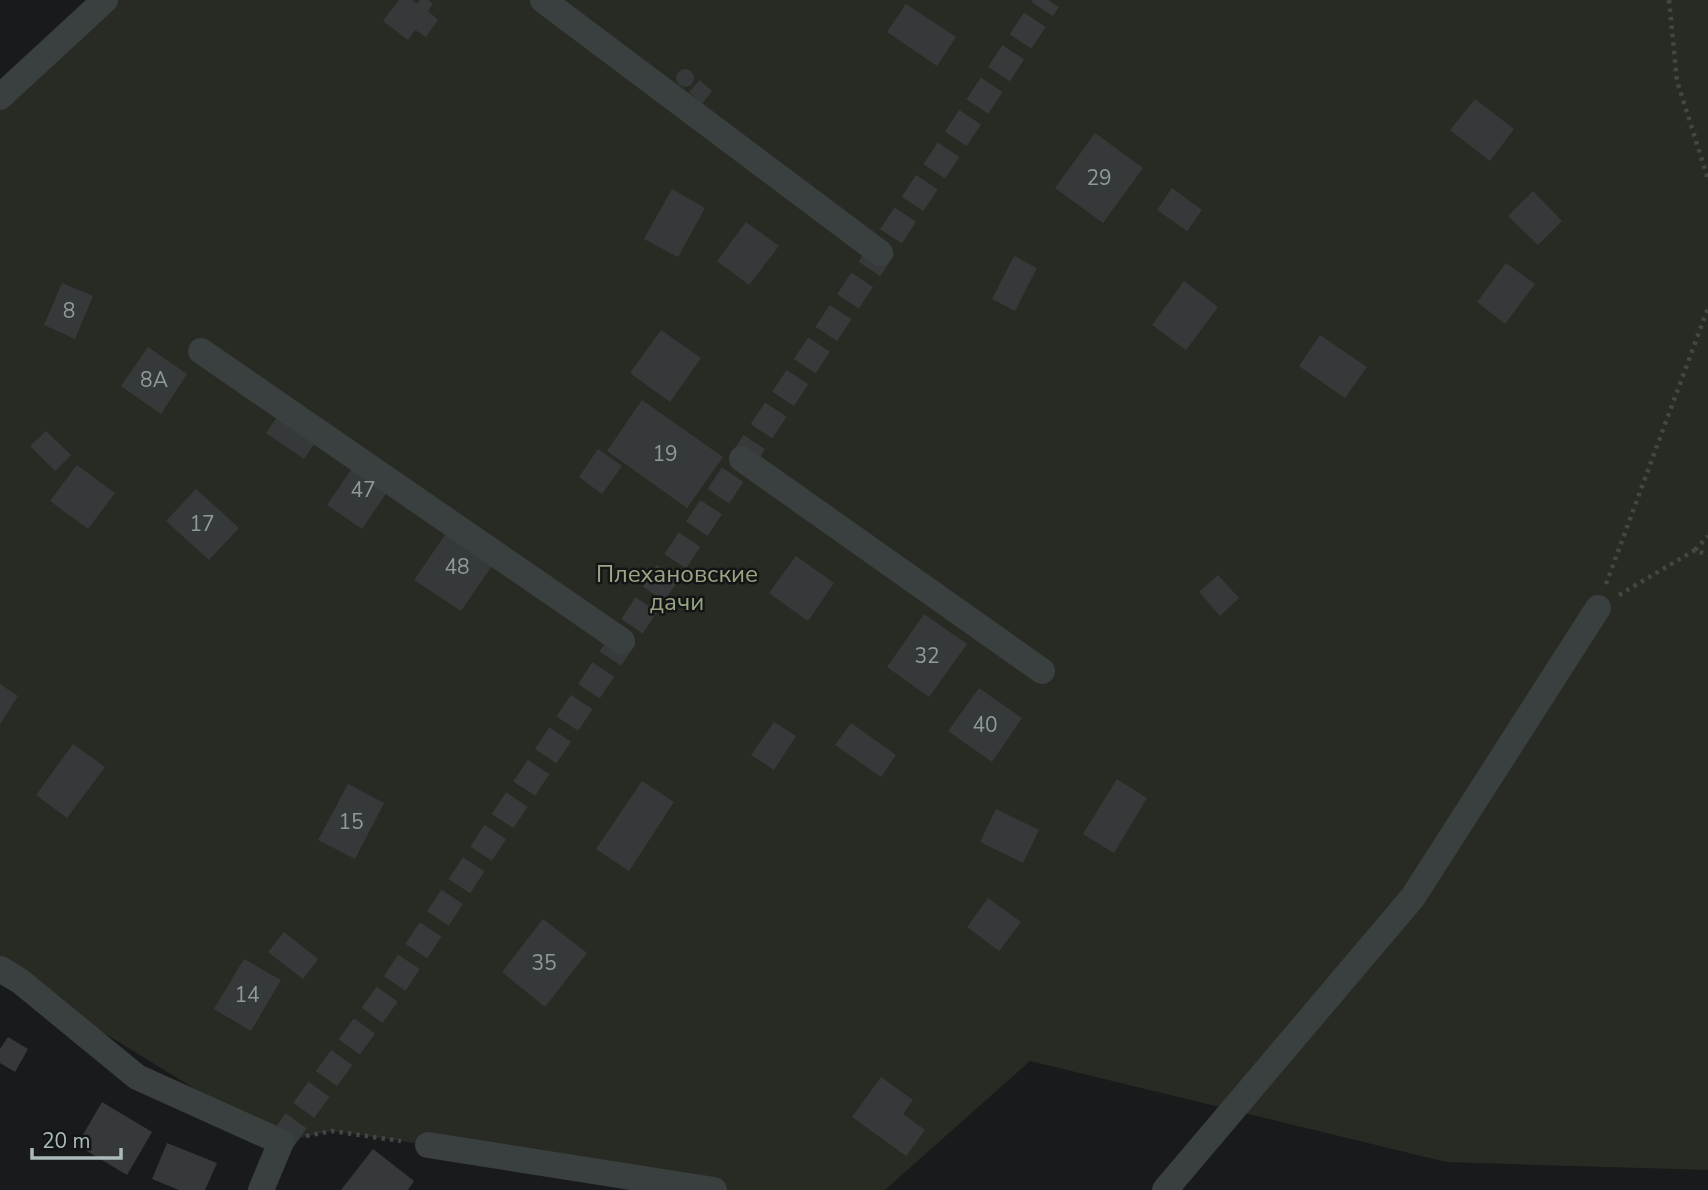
<svg xmlns="http://www.w3.org/2000/svg" width="1708" height="1190" font-family="'Nunito Sans',sans-serif">
<style>
.green{fill:#282b23}
.building{fill:#36393a}
.lines{fill:none;stroke-linecap:round;stroke-linejoin:round}
.minor-tunnel{stroke:#363a3b;stroke-width:26;stroke-dasharray:26 13;stroke-linecap:butt}
.path{stroke:#404747;stroke-width:4.5;stroke-dasharray:3.5 5;stroke-linecap:butt}
.minor{stroke:#3a3f40;stroke-width:26}
.labels{text-anchor:middle;dominant-baseline:central;stroke-width:5;stroke-linejoin:round;paint-order:stroke}
.number-label{font-size:21px;fill:#8e9a9b}
.park-label{font-size:24px;fill:#98a682;stroke:#141516}
</style>
<rect width="100%" height="100%" fill="#191a1b"/>
<polygon class="green" points="105,0 1708,0 1708,1170 1446,1162 1030,1061 885,1190 714,1190 428,1145 332,1131 281,1142 0,969 0,97"/>
<g class="building">
<polygon points="399,0 412,0 417,4 420,0 428,0 433,4 428,11 438,20 426,37 415,30 408,40 383,21"/>
<polygon points="906,4 956,37 937,66 887,32"/>
<circle cx="685" cy="78" r="9"/>
<polygon points="700,80 712,91 702,104 689,92"/>
<polygon points="1475,99 1514,129 1490,161 1450,130"/>
<polygon points="1095,133 1143,168 1103,223 1055,188"/>
<polygon points="1172,188 1202,210 1187,231 1157,210"/>
<polygon points="672,189 705,208 678,257 644,239"/>
<polygon points="1533,191 1562,221 1538,245 1508,216"/>
<polygon points="746,222 779,246 749,285 717,261"/>
<polygon points="1014,256 1037,268 1015,311 992,299"/>
<polygon points="1506,263 1535,284 1505,324 1477,302"/>
<polygon points="1184,281 1218,307 1186,350 1152,325"/>
<polygon points="62,283 93,296 75,339 44,325"/>
<polygon points="661,330 701,358 670,402 630,373"/>
<polygon points="1320,335 1367,367 1345,398 1299,366"/>
<polygon points="148,347 187,374 161,414 121,386"/>
<polygon points="642,400 723,457 687,508 607,451"/>
<polygon points="281,411 319,437 304,459 266,433"/>
<polygon points="46,431 71,455 55,471 30,446"/>
<polygon points="598,449 622,466 602,494 579,477"/>
<polygon points="363,452 398,476 362,529 327,505"/>
<polygon points="77,465 115,493 88,529 50,501"/>
<polygon points="196,489 239,528 209,560 166,521"/>
<polygon points="454,522 500,554 461,611 414,580"/>
<polygon points="796,556 834,583 808,621 769,593"/>
<polygon points="1218,575 1239,598 1220,616 1199,592"/>
<polygon points="924,614 967,644 929,697 887,667"/>
<polygon points="0,684 18,696 0,724"/>
<polygon points="979,688 1022,718 992,762 948,731"/>
<polygon points="774,722 796,736 774,770 751,755"/>
<polygon points="851,723 896,755 881,777 835,745"/>
<polygon points="73,744 105,767 67,818 36,795"/>
<polygon points="1117,779 1147,798 1114,853 1083,834"/>
<polygon points="642,781 674,802 629,871 596,849"/>
<polygon points="348,784 384,803 355,859 318,840"/>
<polygon points="996,809 1039,830 1023,863 980,842"/>
<polygon points="988,898 1021,922 999,951 967,927"/>
<polygon points="543,919 587,953 545,1007 502,972"/>
<polygon points="284,932 318,959 303,979 268,952"/>
<polygon points="244,959 281,980 251,1031 214,1009"/>
<polygon points="8,1037 28,1049 15,1072 0,1063 0,1049"/>
<polygon points="881,1077 913,1100 903,1114 925,1130 906,1156 852,1117"/>
<polygon points="102,1102 152,1132 127,1175 77,1145"/>
<polygon points="167,1143 217,1163 205,1190 179,1190 152,1179"/>
<polygon points="373,1149 414,1181 408,1190 341,1190"/>
</g>
<g class="lines">
<polyline class="minor-tunnel" points="281,1142 391,989 1048,0"/>
<g class="path">
<polyline points="1669,0 1677,81 1708,179"/>
<polyline points="1695,550 1708,536"/>
<polyline points="1606,584 1708,308"/>
<polyline points="1619,595 1695,550 1708,555"/>
<polyline points="306,1136 332,1131 401,1141"/>
</g>
<g class="minor">
<polyline points="543,0 880,253"/>
<polyline points="0,97 105,0"/>
<polyline points="201,351 622,641"/>
<polyline points="742,459 1042,671"/>
<polyline points="0,969 20,981 137,1077 281,1142 261,1190"/>
<polyline points="428,1145 714,1190"/>
<polyline points="1165,1190 1413,897 1598,608"/>
</g>
</g>
<g class="labels">
<g class="number-label">
<text x="1099" y="178">29</text>
<text x="69" y="311">8</text>
<text x="154" y="380">8А</text>
<text x="665" y="454">19</text>
<text x="363" y="490">47</text>
<text x="202" y="524">17</text>
<text x="457" y="567">48</text>
<text x="927" y="656">32</text>
<text x="985" y="725">40</text>
<text x="351" y="822">15</text>
<text x="544" y="963">35</text>
<text x="247" y="995">14</text>
</g>
<g class="park-label">
<text x="677" y="574">Плехановские<tspan x="677" dy="28">дачи</tspan></text>
</g>
</g>
<path d="M32 1148v10h89v-10" fill="none" stroke="#abbbbb" stroke-width="3.5"/>
<text x="42" y="1148" font-size="21" fill="#abbbbb" stroke="#141516" stroke-width="5" paint-order="stroke">20 m</text>
</svg>
